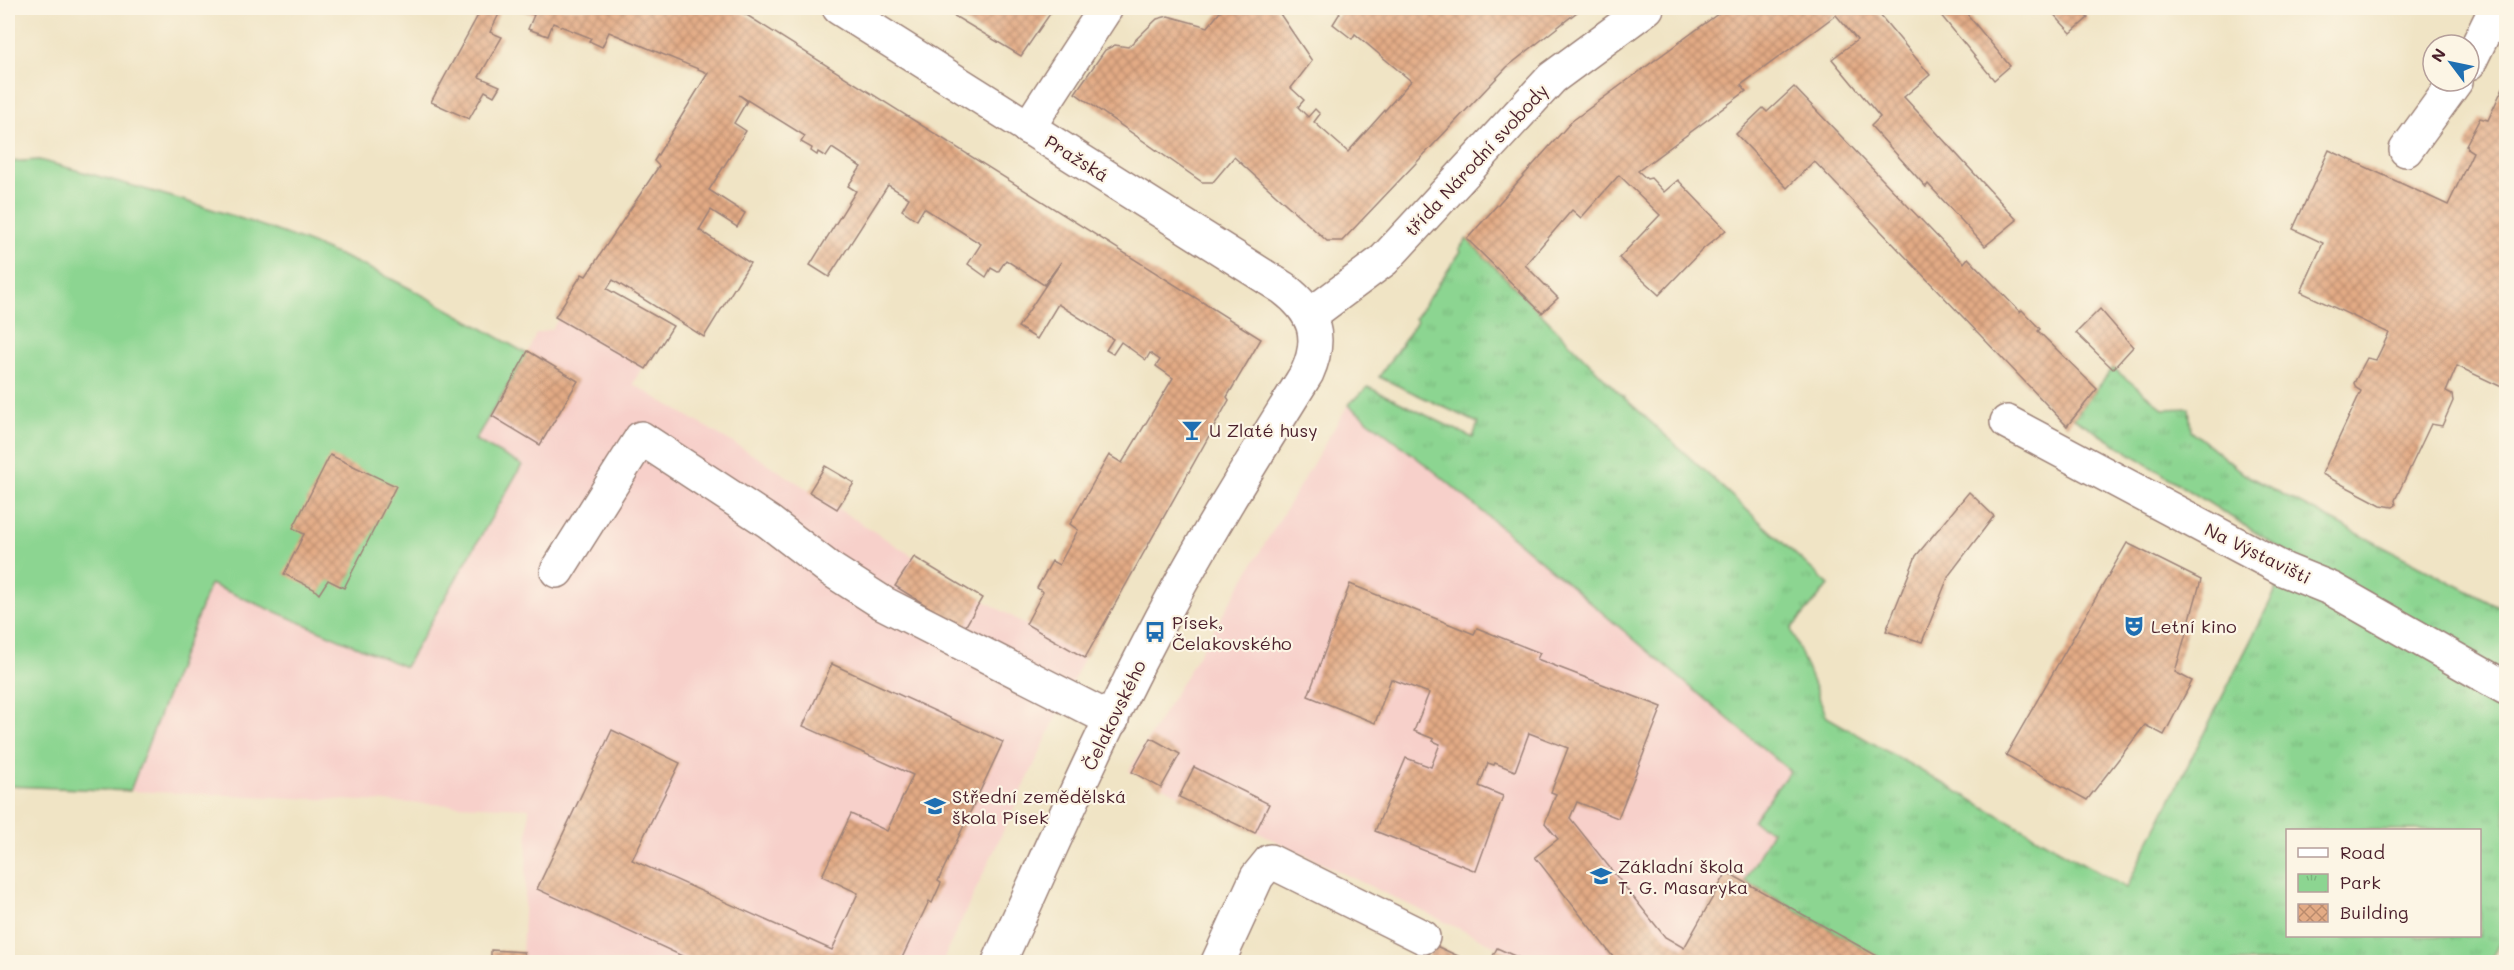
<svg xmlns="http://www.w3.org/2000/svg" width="2514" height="970" font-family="Mali,sans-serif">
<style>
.built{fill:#f7d0ca}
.park{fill:url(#park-tufts);stroke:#6b7a5e;stroke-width:1.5;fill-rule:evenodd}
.garden{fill:#8cd591;stroke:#6b7a5e;stroke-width:1.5}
.building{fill:url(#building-cross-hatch)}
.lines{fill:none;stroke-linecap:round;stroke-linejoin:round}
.minor-casing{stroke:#9d8278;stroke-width:36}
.major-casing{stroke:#9d8278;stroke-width:36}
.minor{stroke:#fff;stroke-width:33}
.major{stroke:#fff;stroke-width:33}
.labels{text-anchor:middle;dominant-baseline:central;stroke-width:4.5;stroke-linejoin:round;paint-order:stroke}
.street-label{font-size:18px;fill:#4a1f2b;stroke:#fcf5e5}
.poi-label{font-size:18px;fill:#4a1f2b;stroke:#fcf5e5;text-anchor:start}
</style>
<defs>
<pattern id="park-tufts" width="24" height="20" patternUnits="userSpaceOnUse" patternTransform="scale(1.5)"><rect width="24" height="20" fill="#8cd591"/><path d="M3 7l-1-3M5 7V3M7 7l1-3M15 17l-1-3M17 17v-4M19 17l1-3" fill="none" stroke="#7ab67d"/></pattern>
<pattern id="building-cross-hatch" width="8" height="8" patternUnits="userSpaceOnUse" patternTransform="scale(1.5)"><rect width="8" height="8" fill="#e3ab85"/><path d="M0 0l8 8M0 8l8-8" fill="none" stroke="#ba8b6d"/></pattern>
</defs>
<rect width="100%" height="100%" fill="#fcf5e5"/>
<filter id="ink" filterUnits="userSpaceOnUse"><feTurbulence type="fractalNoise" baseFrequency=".0167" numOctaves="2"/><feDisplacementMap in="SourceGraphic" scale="12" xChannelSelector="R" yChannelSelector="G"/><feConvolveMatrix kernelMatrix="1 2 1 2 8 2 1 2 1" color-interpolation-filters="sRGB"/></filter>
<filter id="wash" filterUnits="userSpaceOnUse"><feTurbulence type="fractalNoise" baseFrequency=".008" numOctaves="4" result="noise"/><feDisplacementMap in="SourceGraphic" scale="24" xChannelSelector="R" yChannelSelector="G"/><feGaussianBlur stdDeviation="1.35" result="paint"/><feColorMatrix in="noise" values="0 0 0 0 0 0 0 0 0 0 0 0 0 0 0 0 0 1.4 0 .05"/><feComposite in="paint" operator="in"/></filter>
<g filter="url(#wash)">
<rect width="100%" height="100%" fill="#f0e4c5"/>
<g class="built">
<polygon points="558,319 642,367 633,384 757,457 964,589 1084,658 942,962 539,962 522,956 529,808 130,791 210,584 405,667 522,464 475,440 527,354 536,334 553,328"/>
<polygon points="1348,405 1439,475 1790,772 1753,821 1772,831 1745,881 1887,962 1529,962 1129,771"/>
</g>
<path class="park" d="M1467 239 1618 392 1829 585 1791 629 1827 717 2126 888 2293 556 2074 418 2113 368 2164 409 2189 408 2191 430 2244 474 2506 611V929L2490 962H1887L1745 881 1772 831 1752 821 1790 771 1439 475 1348 405 1368 387 1473 438 1478 423 1379 377 1417 321 1415 318 1461 251 1459 249ZM2288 830H2480V936H2288Z"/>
<path class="garden" d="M39 160C143 188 247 216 346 258 409 285 468 320 527 354L475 440 522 465 405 667 210 584 130 791 8 786V162Z"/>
<g id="blocks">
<g class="building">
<polygon points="482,8 502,8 490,32 502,37 479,77 500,86 494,96 485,91 469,119 431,102"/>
<polygon points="514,8 729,8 745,14 1261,339 1227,397 1229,400 1085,658 1026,624 1043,592 1037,588 1052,561 1059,565 1078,530 1070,524 1109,455 1122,463 1173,378 1156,366 1160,360 1150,353 1146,360 1121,342 1113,354 1106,350 1113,339 1058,304 1037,339 1018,327 1061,262 1044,285 1006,260 998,272 991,268 986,277 968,264 981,244 924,208 917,220 902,210 909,198 888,185 829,277 810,265 856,191 848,186 861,167 832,148 826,157 818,152 817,155 811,151 812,148 801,142 805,136 739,95 747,101 734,123 746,131 709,190 745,213 737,227 711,210 699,230 750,263 704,337 613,280 607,289 673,326 646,369 555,317 582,274 586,276 659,166 654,161 708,73 609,32 602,47 589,41 591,38 553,23 548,36 528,29 534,15"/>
<polygon points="941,8 1054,8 1021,56"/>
<polygon points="1223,8 1276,8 1312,61 1291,88 1304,100 1298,107 1308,117 1315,109 1320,114 1314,122 1348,152 1411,81 1355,34 1352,39 1333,24 1340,13 1333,8 1582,8 1507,67 1342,241 1327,241 1234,157 1213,182 1202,182 1075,93 1105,50 1115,45 1128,47 1157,19 1168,16 1208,27"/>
<polygon points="1726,8 1874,8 1930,75 1904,97 2017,220 1985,246 1928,184 1926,187 1871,126 1880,117 1832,59 1857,40 1836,15 1741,85 1746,91 1638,171 1647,179 1651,178 1664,192 1678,180 1726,230 1702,250 1659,295 1619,258 1660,215 1619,175 1581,218 1572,210 1525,265 1558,298 1542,313 1467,239 1572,121"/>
<polygon points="1935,8 1962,8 2010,66 1994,80"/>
<polygon points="2048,8 2078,8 2088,18 2071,33"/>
<polygon points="2506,81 2506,389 2457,366 2446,392 2452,395 2453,401 2442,426 2431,424 2395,500 2396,505 2393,507 2381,505 2322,474 2361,391 2356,388 2354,383 2367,358 2376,360 2389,333 2301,292 2323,243 2293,229 2329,150 2448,205 2473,152 2468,149 2466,145 2480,118 2488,120"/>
<polygon points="1794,87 1950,250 1964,263 1968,258 2020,312 2022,310 2040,329 2038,331 2097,389 2067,426 1814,161 1787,188 1736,134 1763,108 1767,112"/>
<polygon points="2100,309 2133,347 2113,369 2076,333"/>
<polygon points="528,351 578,381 540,445 492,416"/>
<polygon points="330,455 396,486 344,588 328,580 319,594 314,589 284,574 304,534 293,528"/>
<polygon points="825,466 854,483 837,509 809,492"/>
<polygon points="1969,492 1994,516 1949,575 1922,642 1886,631 1916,556"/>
<polygon points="2127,543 2201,580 2175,672 2192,681 2164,735 2145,725 2087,800 2006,755"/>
<polygon points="914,557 982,598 964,629 895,586"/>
<polygon points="1350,584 1474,634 1477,628 1540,653 1537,659 1662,707 1618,818 1577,802 1570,818 1665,937 1684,948 1727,872 1888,962 1617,962 1535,857 1558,839 1545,823 1556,794 1551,792 1568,748 1529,733 1515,771 1495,763 1494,765 1488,763 1479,786 1503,796 1476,871 1375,831 1406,758 1431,767 1440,744 1433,741 1434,739 1414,731 1429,693 1391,679 1375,723 1308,696"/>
<polygon points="832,664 1003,742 938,881 941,883 932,903 929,901 900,962 695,962 537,889 612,730 680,763 632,860 832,950 858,893 822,876 851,814 887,831 913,775 803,726"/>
<polygon points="1151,738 1180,754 1161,788 1132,772"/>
<polygon points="1194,767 1269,804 1255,833 1179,797"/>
<polygon points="1434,945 1471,962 1425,962"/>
<polygon points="1497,948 1528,962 1490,962"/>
<polygon points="491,950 524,952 523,962 491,962"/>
</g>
</g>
</g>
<g filter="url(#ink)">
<use href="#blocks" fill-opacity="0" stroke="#9d8278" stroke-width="1.5"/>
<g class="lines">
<defs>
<g id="minor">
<polyline points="2469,63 2496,8"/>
<polyline points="1028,128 1106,8"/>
<polyline points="2406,150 2456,81"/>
<polyline points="1309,316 1384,260 1552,78 1647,8"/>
<polyline points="2007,422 2285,570 2332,589 2506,688"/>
<polyline points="557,571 641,438 769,522 830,569 883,603 1112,720"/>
<polyline points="1218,962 1257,877 1270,861 1423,937"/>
</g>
<path id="major" d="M839 8 1283 288C1315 312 1323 337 1307 373 1254 458 1200 544 1154 633 1098 740 1049 852 999 962"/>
</defs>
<use href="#minor" class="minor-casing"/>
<use href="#major" class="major-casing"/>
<use href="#minor" class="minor"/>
<use href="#major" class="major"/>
</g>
</g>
<defs>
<symbol id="bar-bare" viewBox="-9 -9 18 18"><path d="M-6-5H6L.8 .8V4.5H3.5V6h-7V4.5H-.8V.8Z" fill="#1f6fb2" stroke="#fcf5e5" stroke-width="2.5" paint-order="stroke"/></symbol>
<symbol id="theatre-bare" viewBox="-9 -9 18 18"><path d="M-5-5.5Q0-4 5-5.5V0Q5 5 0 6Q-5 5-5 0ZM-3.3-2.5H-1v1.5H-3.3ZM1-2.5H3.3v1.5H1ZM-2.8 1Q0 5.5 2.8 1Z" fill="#1f6fb2" stroke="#fcf5e5" stroke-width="2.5" paint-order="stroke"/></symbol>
<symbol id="bus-bare" viewBox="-9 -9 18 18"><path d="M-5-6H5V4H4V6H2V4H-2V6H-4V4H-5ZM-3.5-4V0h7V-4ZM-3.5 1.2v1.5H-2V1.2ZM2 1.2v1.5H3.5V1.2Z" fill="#1f6fb2" stroke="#fcf5e5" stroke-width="2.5" paint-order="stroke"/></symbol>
<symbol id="school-bare" viewBox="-9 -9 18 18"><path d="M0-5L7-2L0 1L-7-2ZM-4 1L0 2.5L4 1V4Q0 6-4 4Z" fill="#1f6fb2" stroke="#fcf5e5" stroke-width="2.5" paint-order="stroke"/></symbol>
</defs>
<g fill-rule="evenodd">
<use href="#bar-bare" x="1177" y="415" width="30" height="30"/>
<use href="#theatre-bare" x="2119" y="611" width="30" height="30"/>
<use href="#bus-bare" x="1140" y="617" width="30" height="30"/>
<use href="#school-bare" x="920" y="791" width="30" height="30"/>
<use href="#school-bare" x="1586" y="861" width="30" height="30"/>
</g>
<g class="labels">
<g class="street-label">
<text transform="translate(1077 158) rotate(32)">Pražská</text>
<text transform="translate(1476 160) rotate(-47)">třída Národní svobody</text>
<text transform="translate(2258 553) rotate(26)">Na Výstavišti</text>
<text transform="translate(1114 715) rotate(-64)">Čelakovského</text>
</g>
<g class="poi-label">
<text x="1209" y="430">U Zlaté husy</text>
<text x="1172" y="622">Písek,<tspan x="1172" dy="21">Čelakovského</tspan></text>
<text x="2151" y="626">Letní kino</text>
<text x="952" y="796">Střední zemědělská<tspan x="952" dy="21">škola Písek</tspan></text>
<text x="1618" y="866">Základní škola<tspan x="1618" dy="21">T. G. Masaryka</tspan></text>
</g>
</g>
<rect width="2514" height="970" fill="none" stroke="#fcf5e5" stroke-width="30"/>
<rect x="2286" y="829" width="195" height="108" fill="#fcf5e5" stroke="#b59f9b" stroke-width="1.5"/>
<rect x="2298" y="848" width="30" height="9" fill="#ffffff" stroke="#b59f9b" stroke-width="1.5"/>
<text x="2340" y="859" font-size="18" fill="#4a1f2b">Road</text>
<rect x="2298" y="874" width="30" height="18" fill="url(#park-tufts)" stroke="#b59f9b" stroke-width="1.5"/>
<text x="2340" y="889" font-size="18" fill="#4a1f2b">Park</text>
<rect x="2298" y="904" width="30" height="18" fill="url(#building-cross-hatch)" stroke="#b59f9b" stroke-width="1.5"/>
<text x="2340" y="919" font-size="18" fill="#4a1f2b">Building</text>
<g transform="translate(2451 63) rotate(302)"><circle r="28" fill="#fcf5e5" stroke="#b59f9b" stroke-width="1.5"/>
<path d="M0-4.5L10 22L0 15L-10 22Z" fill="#1f6fb2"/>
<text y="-9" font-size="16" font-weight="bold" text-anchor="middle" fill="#4a1f2b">N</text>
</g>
</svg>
